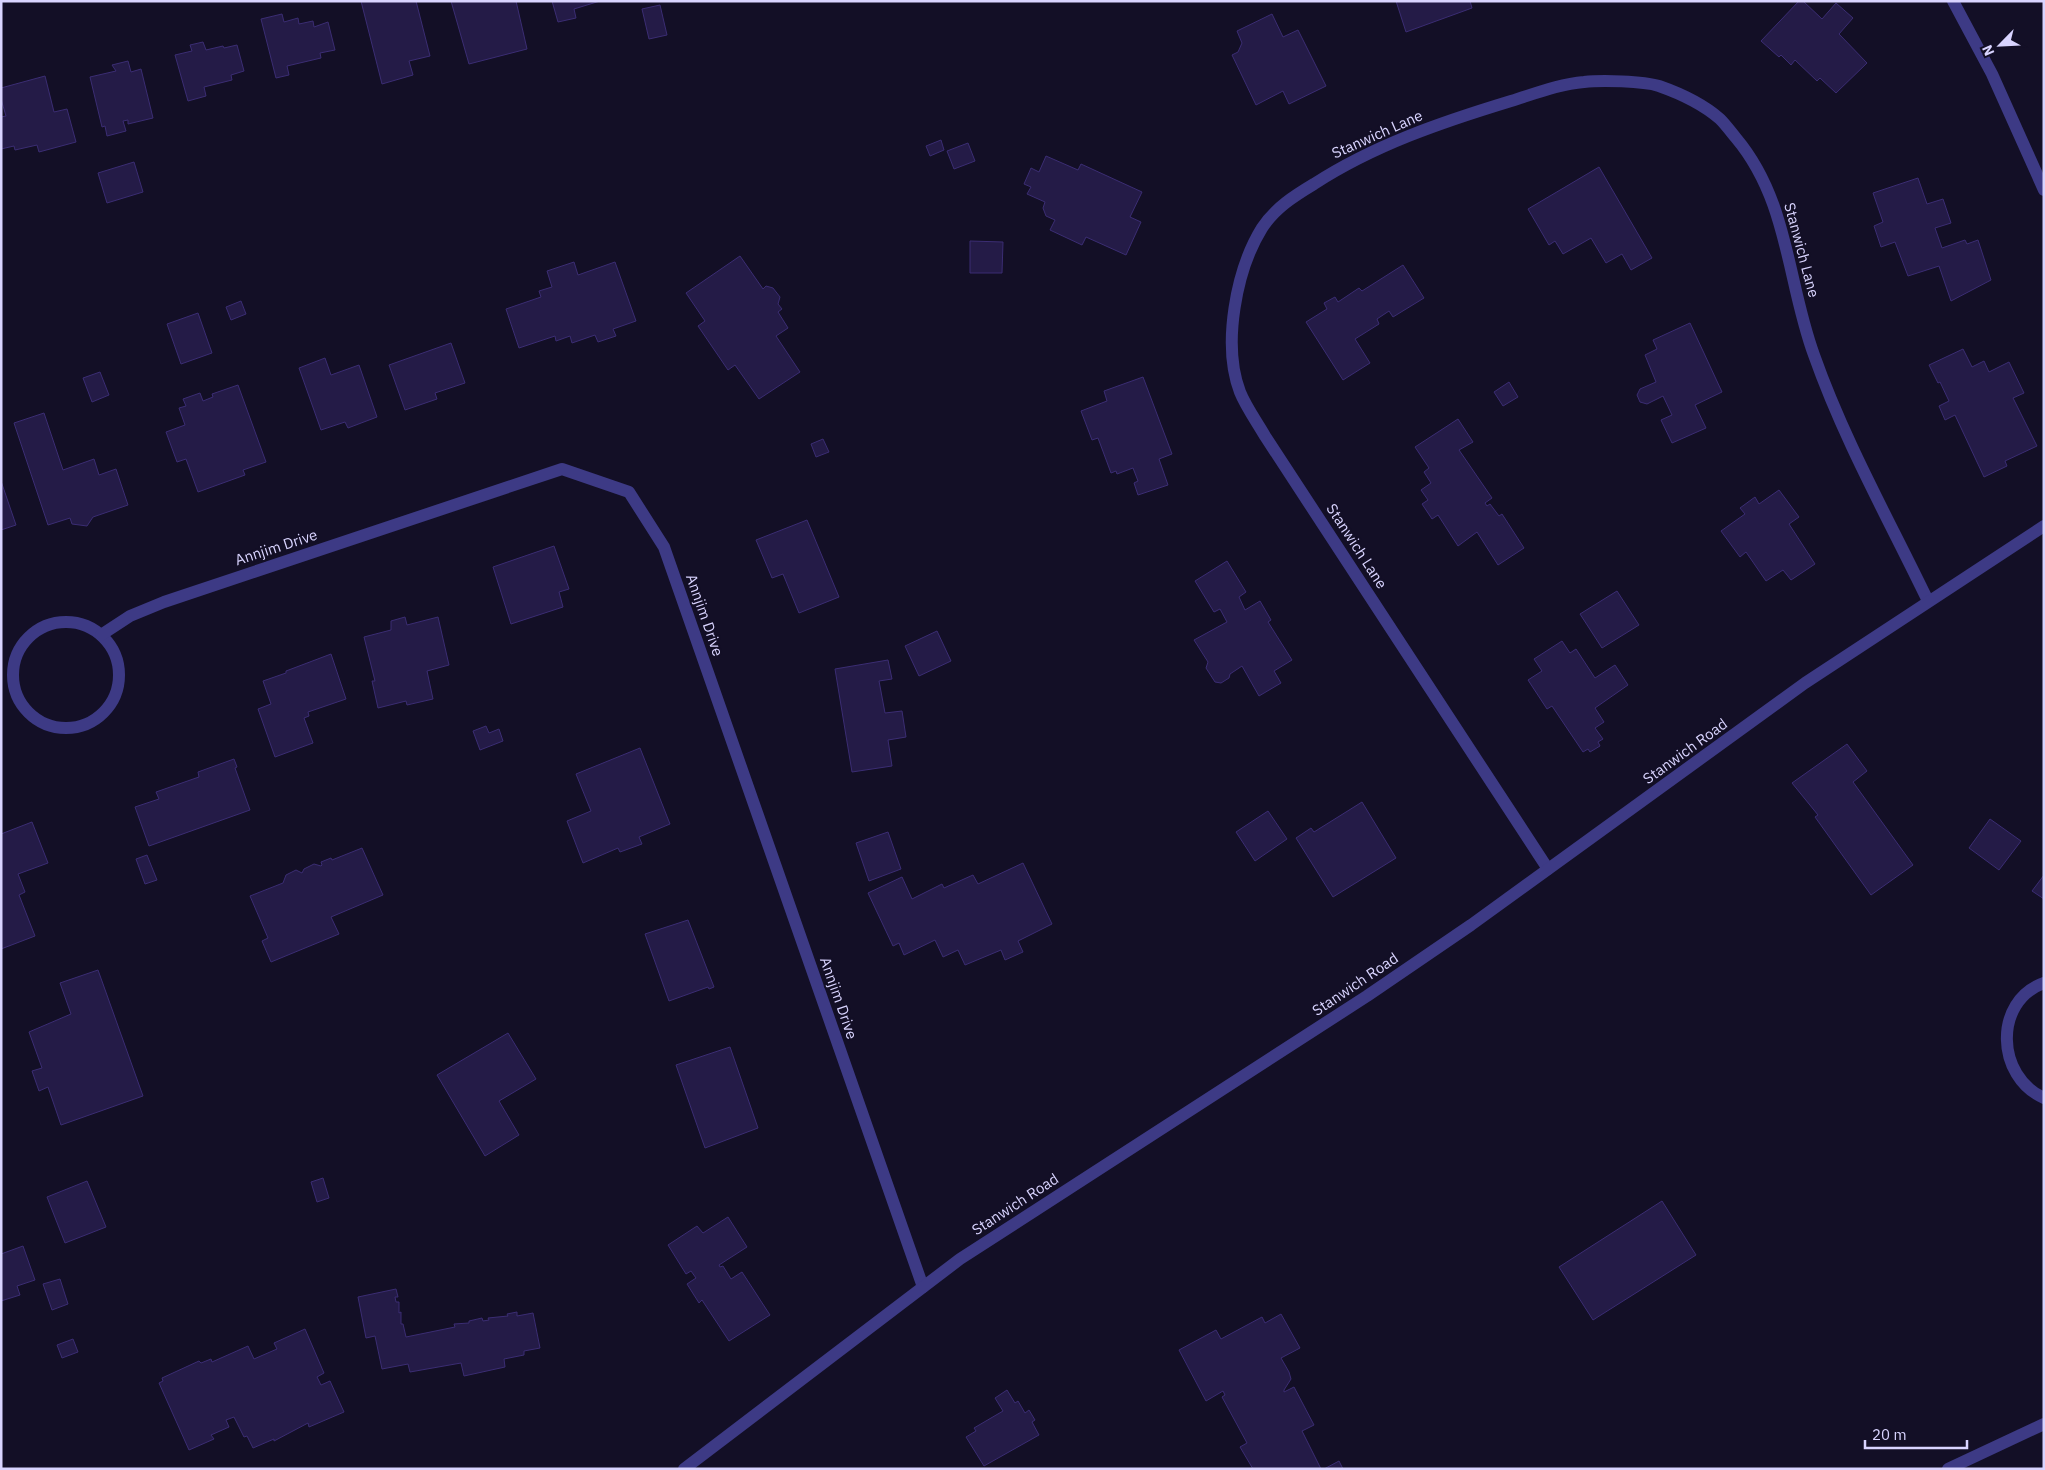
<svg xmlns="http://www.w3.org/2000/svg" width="2045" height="1470" font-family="'IBM Plex Sans',sans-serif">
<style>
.building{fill:#241b47;stroke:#3b2d73}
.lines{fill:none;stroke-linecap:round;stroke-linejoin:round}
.service{stroke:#3d3a85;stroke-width:12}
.minor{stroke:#3d3a85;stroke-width:12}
.tertiary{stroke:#3d3a85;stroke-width:12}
.labels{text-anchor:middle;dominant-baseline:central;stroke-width:4;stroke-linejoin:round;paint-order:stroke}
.street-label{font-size:15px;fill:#d9d4ff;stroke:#130f26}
</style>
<rect width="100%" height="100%" fill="#130f26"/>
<g class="building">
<polygon points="361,1 416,1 430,56 409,61 413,75 382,84"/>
<polygon points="451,1 516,1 527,49 469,64"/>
<polygon points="552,1 600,1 574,9 576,18 558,22"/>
<polygon points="1396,1 1470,1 1472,8 1406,32"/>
<polygon points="1799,1 1803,1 1822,19 1836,3 1853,18 1839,34 1867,63 1836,93 1820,78 1817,81 1795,60 1791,65 1781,55 1779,57 1761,41"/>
<polygon points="660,5 667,35 649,39 642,9"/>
<polygon points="282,14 284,22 298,18 299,24 313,21 314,27 328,22 335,50 320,53 321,58 287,66 289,75 276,78 261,19"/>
<polygon points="1272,14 1283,37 1298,30 1326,86 1289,104 1283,91 1256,105 1232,55 1238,52 1242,43 1237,31"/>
<polygon points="203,42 206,50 223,46 224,48 237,45 244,71 231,75 232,80 204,87 206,96 188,101 175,55 192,51 190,45"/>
<polygon points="128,61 131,72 141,69 153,118 128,124 128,120 123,121 126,131 107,136 105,126 102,127 90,77 116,71 112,65"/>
<polygon points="45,76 54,112 67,109 76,142 39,152 37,145 15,150 14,146 1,149 1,117 6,116 1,99 1,88"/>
<polygon points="941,140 944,150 930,156 926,146"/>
<polygon points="968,143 975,161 954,169 947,151"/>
<polygon points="1046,156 1078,170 1081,164 1142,192 1130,217 1141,222 1126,255 1086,237 1082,245 1050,230 1055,220 1046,216 1043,208 1045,202 1027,194 1031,187 1024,184 1031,168 1039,172"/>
<polygon points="134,162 143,192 107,203 98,173"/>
<polygon points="1599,167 1652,258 1631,270 1622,254 1606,263 1591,238 1563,254 1555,241 1549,245 1528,209"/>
<polygon points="1918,178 1927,204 1943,199 1951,223 1935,228 1942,248 1965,240 1967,244 1978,240 1991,280 1951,301 1939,266 1908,276 1895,242 1881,247 1874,226 1883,222 1873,193"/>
<polygon points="970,241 1003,242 1002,273 970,273"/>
<polygon points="740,256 763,289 766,286 773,288 780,297 778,304 782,309 778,312 788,328 776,336 800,372 759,399 735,365 728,370 698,326 705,321 686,293"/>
<polygon points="574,262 578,275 615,262 636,321 613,329 616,336 598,342 595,335 572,343 570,336 556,341 555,336 519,348 506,309 541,297 539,291 552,287 547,271"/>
<polygon points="1403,265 1424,298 1393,317 1389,311 1377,319 1379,324 1355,339 1370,363 1343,380 1306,322 1327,309 1324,303 1335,297 1338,302 1359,288 1362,291"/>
<polygon points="241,301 246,314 231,320 226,307"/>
<polygon points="198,313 212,353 181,364 167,324"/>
<polygon points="1690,323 1722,392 1695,405 1706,428 1672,443 1661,420 1672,415 1663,396 1647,404 1640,402 1637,395 1640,389 1656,382 1645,355 1657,349 1653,340"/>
<polygon points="451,343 465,383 435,393 437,399 405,410 389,365"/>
<polygon points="1963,349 1972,367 1984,361 1989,372 2009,362 2024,393 2013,398 2037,446 2005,461 2007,466 1984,477 1955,415 1945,420 1939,406 1949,401 1940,382 1938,383 1929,365"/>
<polygon points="325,358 331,375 359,365 377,417 348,428 345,422 321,430 299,368"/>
<polygon points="100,372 109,395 92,402 83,378"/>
<polygon points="1143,377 1172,454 1159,459 1168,485 1138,495 1134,483 1138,481 1133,468 1117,474 1116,471 1111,473 1098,438 1092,440 1081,411 1107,401 1104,391"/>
<polygon points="1509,382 1518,397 1503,406 1494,392"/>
<polygon points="238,385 266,462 243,470 245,475 198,492 186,459 177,462 166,432 185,425 179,408 186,406 183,399 200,393 203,401 213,397 212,394"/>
<polygon points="44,413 63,470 94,459 99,475 116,469 128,505 93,517 87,526 72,524 70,518 48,525 14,423"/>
<polygon points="1458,419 1473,442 1459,450 1492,498 1485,503 1487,506 1490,504 1499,516 1502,514 1524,548 1498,565 1477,532 1458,546 1438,515 1432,519 1422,504 1428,500 1421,490 1431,483 1424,472 1429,468 1415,447"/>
<polygon points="823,439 829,452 816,457 811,444"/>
<polygon points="1,481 16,525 1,530"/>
<polygon points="1779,490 1799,517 1789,524 1815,564 1791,580 1783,570 1766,581 1746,552 1740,557 1721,531 1745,514 1740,508 1755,497 1759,504"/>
<polygon points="807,520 839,597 799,613 783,574 772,578 756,540"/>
<polygon points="554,546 569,589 559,592 563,607 511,624 493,567"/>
<polygon points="1227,561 1246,592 1239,597 1245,610 1260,601 1271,620 1268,622 1292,660 1274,671 1281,683 1259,696 1242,666 1230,674 1229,678 1221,683 1215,682 1206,668 1208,662 1194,640 1227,622 1220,609 1214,612 1195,581"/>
<polygon points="1617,591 1639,625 1602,648 1580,614"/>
<polygon points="405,617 407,625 438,617 449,665 427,671 433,699 407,705 406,701 378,708 372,681 375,681 364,637 391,630 391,621"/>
<polygon points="937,631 951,661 919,676 905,646"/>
<polygon points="1562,641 1570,653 1576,649 1595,678 1615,665 1628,685 1595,708 1604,722 1595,728 1603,739 1598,742 1600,746 1590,752 1588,749 1583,752 1552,706 1547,709 1528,680 1542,671 1534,659"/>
<polygon points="331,654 346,699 308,712 309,716 304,718 313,743 275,757 258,709 271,704 263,681 286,673 286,671"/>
<polygon points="888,660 892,679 879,681 885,713 902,711 906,737 888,740 892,766 852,772 835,669"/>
<polygon points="486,726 489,733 499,729 503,741 480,750 473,731"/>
<polygon points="1847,744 1867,771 1853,782 1913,865 1871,895 1815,817 1818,815 1792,783"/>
<polygon points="640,748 670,824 639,837 642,844 620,852 618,848 583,863 567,821 591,811 576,774"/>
<polygon points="234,759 237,767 235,768 250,810 149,846 135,807 159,799 156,792 199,777 198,772"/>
<polygon points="1362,802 1396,858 1333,897 1296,838 1311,828 1314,832"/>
<polygon points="1268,811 1287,839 1255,861 1236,832"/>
<polygon points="1990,819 2021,841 1999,870 1969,848"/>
<polygon points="32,822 48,863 18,874 25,892 19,895 35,936 1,949 1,834"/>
<polygon points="888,832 901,869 869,881 856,843"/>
<polygon points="362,848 383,895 331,917 339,934 271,962 262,941 268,938 250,896 283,883 286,875 296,870 302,873 304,869 314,864 321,866 322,865 321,862 331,858 332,860"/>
<polygon points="147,855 157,880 145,884 136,859"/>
<polygon points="1023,863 1052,924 1018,941 1023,952 1005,960 1001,950 965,965 958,950 943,957 935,940 904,955 899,943 893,946 868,893 902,877 912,899 942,884 944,888 973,875 978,884"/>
<polygon points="2044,875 2044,899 2032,891"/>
<polygon points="688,920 714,987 709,989 708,987 669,1001 645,934"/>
<polygon points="98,970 143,1096 61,1125 48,1087 39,1091 32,1071 42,1068 29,1032 71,1014 60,983"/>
<polygon points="508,1033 536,1079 499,1101 519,1135 485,1156 437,1075"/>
<polygon points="730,1047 758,1128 705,1148 676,1065"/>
<polygon points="323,1178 329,1198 317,1202 311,1182"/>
<polygon points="87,1181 106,1227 65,1243 47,1197"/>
<polygon points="1662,1201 1696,1255 1593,1320 1559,1267"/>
<polygon points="728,1217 747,1247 719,1265 720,1267 723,1266 731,1279 742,1272 770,1315 729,1341 702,1300 699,1303 687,1284 696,1278 691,1271 686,1274 668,1245 697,1226 703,1233"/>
<polygon points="23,1246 35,1280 17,1286 20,1295 1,1301 1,1254"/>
<polygon points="60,1279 68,1304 52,1310 43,1284"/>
<polygon points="396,1289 398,1297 395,1297 396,1302 399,1302 399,1313 401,1312 401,1324 403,1324 406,1337 455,1327 454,1324 469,1323 469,1321 482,1318 483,1321 489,1320 488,1318 508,1316 507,1314 517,1312 517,1316 533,1313 540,1348 524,1351 524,1355 504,1359 505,1367 464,1376 461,1363 410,1372 408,1364 382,1369 375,1336 366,1338 358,1297"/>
<polygon points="1281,1314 1300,1348 1281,1358 1289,1372 1291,1379 1284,1390 1284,1392 1294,1387 1314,1425 1302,1431 1321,1469 1253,1469 1240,1447 1247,1443 1222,1397 1225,1395 1223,1391 1206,1401 1179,1350 1216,1330 1221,1339 1262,1317 1265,1323"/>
<polygon points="305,1329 324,1373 317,1377 321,1385 330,1381 344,1412 309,1427 308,1423 274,1441 274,1439 253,1448 247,1436 244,1437 234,1417 226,1420 229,1427 211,1435 214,1439 189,1450 159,1383 163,1381 162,1378 199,1361 201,1363 211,1359 212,1362 248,1346 254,1359 277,1349 274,1343"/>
<polygon points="73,1339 78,1352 62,1358 57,1345"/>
<polygon points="1007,1390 1015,1403 1018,1401 1025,1413 1029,1410 1035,1420 1032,1422 1039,1435 984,1466 966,1437 976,1431 974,1428 1003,1411 995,1398"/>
<polygon points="1339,1461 1343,1469 1324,1469"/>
</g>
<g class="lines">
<g class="service">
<polyline points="1953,1 1992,74 2044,190"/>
<path d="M2044 983C1993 1001 1996 1077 2044 1098"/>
</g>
<g class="minor">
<circle cx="66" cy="675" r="53"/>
<polyline points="101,635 130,616 164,602 562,469 629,492 664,547 923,1287"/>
<path d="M1548 869 1265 436C1257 422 1246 407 1240 392 1222 345 1236 270 1262 228 1275 208 1294 196 1314 184 1374 145 1442 122 1511 101 1534 94 1559 84 1584 82 1601 80 1643 81 1659 86 1679 93 1704 105 1720 119 1726 125 1731 132 1736 138 1789 201 1787 282 1814 355 1844 440 1889 520 1928 601"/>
<polyline points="1948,1469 2044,1424"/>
</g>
<polyline class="tertiary" points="684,1469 960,1259 1367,996 1471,925 1805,683 2044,526"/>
</g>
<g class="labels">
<g class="street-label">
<text transform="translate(1377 134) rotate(-24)">Stanwich Lane</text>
<text transform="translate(1802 250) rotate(75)">Stanwich Lane</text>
<text transform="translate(1357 546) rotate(57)">Stanwich Lane</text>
<text transform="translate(276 547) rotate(-18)">Annjim Drive</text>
<text transform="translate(705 615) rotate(71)">Annjim Drive</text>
<text transform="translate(1685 751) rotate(-36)">Stanwich Road</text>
<text transform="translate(1355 984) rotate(-34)">Stanwich Road</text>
<text transform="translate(839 998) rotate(71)">Annjim Drive</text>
<text transform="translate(1015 1204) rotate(-33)">Stanwich Road</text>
</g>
</g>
<rect width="2045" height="1470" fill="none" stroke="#d9d4ff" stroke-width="5"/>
<g transform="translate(2000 45) rotate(246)" stroke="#130f26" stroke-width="4" paint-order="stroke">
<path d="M0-4L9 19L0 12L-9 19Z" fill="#d9d4ff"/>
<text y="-8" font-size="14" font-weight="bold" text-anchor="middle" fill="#d9d4ff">N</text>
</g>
<path d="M1865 1440v8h102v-8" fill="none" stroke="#d9d4ff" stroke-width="2.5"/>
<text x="1872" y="1440" font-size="15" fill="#d9d4ff" stroke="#130f26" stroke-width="4" paint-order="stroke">20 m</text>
</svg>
